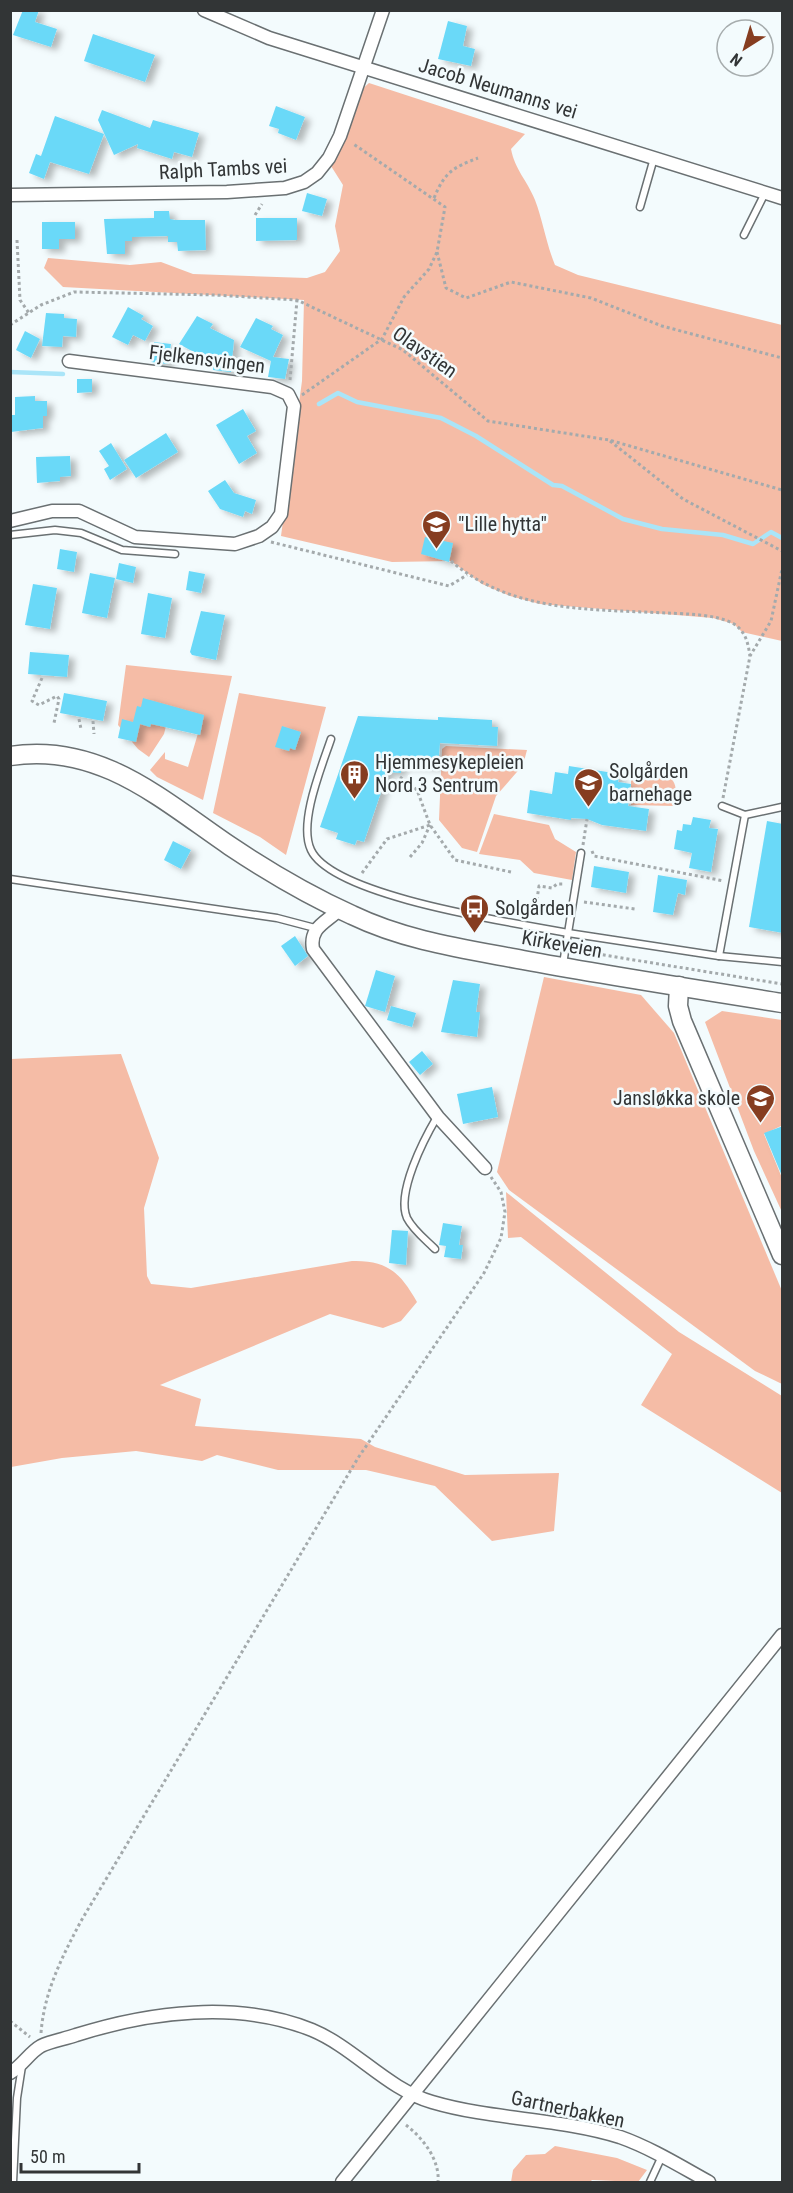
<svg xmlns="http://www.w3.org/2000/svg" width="793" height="2193" font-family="'Roboto Condensed',sans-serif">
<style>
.green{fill:#f5bca6}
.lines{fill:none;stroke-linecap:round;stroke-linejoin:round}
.stream{stroke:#aae5f8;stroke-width:4.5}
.building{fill:#6bd9f8;filter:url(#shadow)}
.service-casing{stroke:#6a7072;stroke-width:9}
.minor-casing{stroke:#6a7072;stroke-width:15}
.secondary-casing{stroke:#6a7072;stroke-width:21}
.path{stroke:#a4aaac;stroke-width:3;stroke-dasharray:3 3;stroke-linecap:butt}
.service{stroke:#fff;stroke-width:6}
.minor{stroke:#fff;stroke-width:12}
.secondary{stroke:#fff;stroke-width:18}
.labels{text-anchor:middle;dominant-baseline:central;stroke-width:5;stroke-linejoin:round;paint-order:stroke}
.street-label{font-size:20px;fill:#323536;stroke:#f3fbfd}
.poi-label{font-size:20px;fill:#323536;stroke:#f3fbfd;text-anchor:start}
</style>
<defs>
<filter id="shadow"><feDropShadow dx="6" dy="3.5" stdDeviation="3" flood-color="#0004"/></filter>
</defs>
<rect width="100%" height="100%" fill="#f3fbfd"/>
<g class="green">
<path d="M369 83 525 134 511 149C515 170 527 180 535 200 543 221 546 243 555 265L578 275 782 325V641L742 632 734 624 713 618 540 604 510 596 482 584 451 561 392 562 281 536 302 381 304 300 63 287 44 268 48 258 130 265 161 262 193 274 307 278 325 272 340 251 335 226 343 185 331 166C344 142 349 99 369 83Z"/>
<polygon points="126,665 232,676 203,800 157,777 150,770 165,752 165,759 188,767 199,730 169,714 164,734 149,757 138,749 118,725"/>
<polygon points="239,693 326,707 286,855 260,837 213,813"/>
<polygon points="446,746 527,750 523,765 496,796 477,852 462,848 439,820 442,749"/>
<path d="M631 774C659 774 683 768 674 806L631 805Z"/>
<polygon points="494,814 549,825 555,839 576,852 572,880 534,873 520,860 479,854"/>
<polygon points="544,977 641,995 674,1033 782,1291 782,1384 755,1371 509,1190 497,1172"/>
<polygon points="722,1011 782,1020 782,1130 781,1126 764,1134 782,1178 782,1212 754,1151 705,1022"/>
<path d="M121 1054 159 1158 144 1208 147 1276 151 1284 191 1288 352 1261C387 1260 400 1272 417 1302L401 1321 383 1328 330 1314 160 1385 201 1399 195 1426 361 1439 375 1447 465 1475 559 1473 554 1531 492 1541 435 1486 366 1470H278L217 1455 202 1461 136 1451 62 1458 11 1467V1059Z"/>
<polygon points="506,1192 679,1332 782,1396 782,1493 641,1405 672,1354 521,1237 508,1238"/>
<polygon points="555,2146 617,2158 647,2170 638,2182 592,2180 590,2182 511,2182 513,2170 526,2155 545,2154"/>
</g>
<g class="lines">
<g class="stream">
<polyline points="10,372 63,374"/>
<polyline points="319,404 338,393 357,402 441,418 476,436 553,485 562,486 623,519 662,529 723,535 753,544 771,532 782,538"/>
</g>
</g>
<g class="building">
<polygon points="23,10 39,10 35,22 57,29 51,47 13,35"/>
<polygon points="448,21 467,26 463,46 475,49 471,66 438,59"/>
<polygon points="93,34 155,55 145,82 84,61"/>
<polygon points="276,106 305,117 296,140 278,133 279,129 269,126"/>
<polygon points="102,110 150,128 153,120 199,133 192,157 174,152 172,159 137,148 138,144 114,155 98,120"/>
<polygon points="55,116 104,134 89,174 50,162 44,179 29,173 36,154 41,156"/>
<polygon points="307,193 327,199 322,216 302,211"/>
<polygon points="154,211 169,211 170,219 175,220 205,220 206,250 178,251 177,242 168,242 168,236 132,237 132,241 125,241 125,254 107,254 104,219 154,218"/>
<polygon points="256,218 297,218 297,240 256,241"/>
<polygon points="42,222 75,222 75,239 59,239 59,249 42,249"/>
<polygon points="128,307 144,316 141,319 153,326 145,341 133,335 128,345 112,337"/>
<polygon points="46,313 64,314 64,318 77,319 76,337 63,336 62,347 42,346"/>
<polygon points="197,316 213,324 210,328 234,340 231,372 213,370 214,363 179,344"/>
<polygon points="256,318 273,326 271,329 283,335 273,357 289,359 285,379 268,377 271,361 240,347"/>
<polygon points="25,331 40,339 31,358 16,350"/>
<polygon points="154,342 171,344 168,364 151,362"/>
<polygon points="77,379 92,379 92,392 77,393"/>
<polygon points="35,396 35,401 47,401 47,416 43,416 43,428 11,432 11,415 15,415 15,397"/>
<polygon points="243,409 256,431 247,436 257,453 239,464 216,425"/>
<polygon points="166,433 178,452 136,478 124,460"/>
<polygon points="111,443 127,469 110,480 104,469 109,466 99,451"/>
<polygon points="70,456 71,476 60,477 60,481 37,483 36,457"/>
<polygon points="225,480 234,493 256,500 252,514 245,511 243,517 220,509 208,491"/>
<polygon points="425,537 453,543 449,562 421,554"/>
<polygon points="60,549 77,552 74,572 57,569"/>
<polygon points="119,563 136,567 133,583 116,579"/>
<polygon points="189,571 205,574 201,593 186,590"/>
<polygon points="90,573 115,578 107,618 82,613"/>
<polygon points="33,584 57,588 50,629 25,625"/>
<polygon points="148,593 172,598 165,638 141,634"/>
<polygon points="201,611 225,615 216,660 192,655 190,652"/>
<polygon points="30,652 69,655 67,677 28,674"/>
<polygon points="64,693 107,701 103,721 60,713"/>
<polygon points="143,698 204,715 200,735 151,724 150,727 140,724 136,742 118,738 122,719 133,722 137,706 141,707"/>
<polygon points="358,716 438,720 438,717 492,720 492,727 498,727 497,746 440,743 438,767 401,765 401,773 388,772 364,842 357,840 355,845 336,839 338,833 320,827"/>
<polygon points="282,726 301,732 295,750 290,748 289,751 275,747"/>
<polygon points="569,766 620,774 618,782 631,784 628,806 649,809 646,831 602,825 587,819 571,818 571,820 527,813 530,790 552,794 555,772 568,774"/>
<polygon points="693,817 711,820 709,828 718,829 711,872 689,868 692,853 674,849 677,830 682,831 683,824 691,825"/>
<polygon points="767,821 783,824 783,933 749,927"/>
<polygon points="173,841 191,850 181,869 164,860"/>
<polygon points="594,866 629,872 626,893 591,887"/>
<polygon points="658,875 687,880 685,895 678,893 673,915 653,912"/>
<polygon points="295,936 308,956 295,966 281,946"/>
<polygon points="376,970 395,976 385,1012 365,1006"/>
<polygon points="453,980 480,984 476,1012 480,1012 477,1037 441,1032"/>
<polygon points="391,1006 416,1013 412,1027 387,1020"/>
<polygon points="422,1051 433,1064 420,1075 409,1062"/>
<polygon points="492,1087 498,1117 463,1124 457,1094"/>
<polygon points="783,1126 783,1176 782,1176 764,1133"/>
<polygon points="443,1223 462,1226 459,1245 463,1245 461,1259 444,1257 446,1246 439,1245"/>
<polygon points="392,1230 408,1231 406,1265 389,1263"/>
</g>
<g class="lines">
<defs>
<g id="service">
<polyline points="640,207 654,158"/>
<polyline points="744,235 765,193"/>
<polyline points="10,535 55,530 81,533 122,550 175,554"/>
<path d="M331 739C322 766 298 823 311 850 333 897 516 923 568 933L563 964"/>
<polyline points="745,815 782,807"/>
<polyline points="581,853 568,933 719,956 782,962"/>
<polyline points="10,879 277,918 315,928"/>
<polyline points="719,956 745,815 722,806"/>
<path d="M435 1249C426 1240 413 1230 407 1218 396 1193 424 1139 437 1117"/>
<polyline points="13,2182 17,2098 22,2066"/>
<polyline points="650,2182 662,2156"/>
</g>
<g id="minor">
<polyline points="204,10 269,38 782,198"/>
<polyline points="10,195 227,192 285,188 304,182 317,173 329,158 340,136 383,10"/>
<polyline points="10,521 52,511 79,511 135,537 235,544 259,536 272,527 281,514 294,406 288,394 272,387 69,361"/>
<path d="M340 909C326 923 309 927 313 949L438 1117 485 1168"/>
<path d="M10 2073C22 2066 30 2052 41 2046 51 2041 65 2039 76 2035 149 2012 238 2000 312 2030 355 2048 387 2089 432 2102 493 2120 559 2118 620 2137 651 2148 680 2166 709 2182"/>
<polyline points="342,2182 782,1635"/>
</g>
<g id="secondary">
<path d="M10 756C99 742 161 799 230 846 269 872 310 896 352 915 406 941 465 949 523 960 609 976 696 989 782 1003"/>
<polyline points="679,986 678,1006 682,1021 782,1255"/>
</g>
</defs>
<use href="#service" class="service-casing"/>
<use href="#minor" class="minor-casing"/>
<use href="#secondary" class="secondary-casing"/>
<g class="path">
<path d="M434 198C445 172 452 168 478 158"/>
<polyline points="255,215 262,204"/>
<polyline points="17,240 20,300 29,313"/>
<polyline points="437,252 446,288 466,298 511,282 591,298 662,326 782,358"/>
<polyline points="10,325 41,305 74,292 215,295 297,300 403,350 488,421 609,440 782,490"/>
<polyline points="290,380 297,300"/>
<polyline points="302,395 382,339 404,297 429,269 437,252 445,207 352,143"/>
<polyline points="610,441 683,499 782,551"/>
<polyline points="271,542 449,586 467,575"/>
<path d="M451 561C512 613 591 609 666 613 687 614 716 614 734 624 746 632 748 643 750 656"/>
<polyline points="42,678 32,701 39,705 57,696 59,699 54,723"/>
<polyline points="79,719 81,729"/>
<polyline points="93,721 94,734"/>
<polyline points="400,777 417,790 430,825 455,860 511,872"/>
<polyline points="723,798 750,656 771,621 782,569"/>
<polyline points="583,845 587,819"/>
<polyline points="592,851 594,856 724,881"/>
<polyline points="410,857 422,843 430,825"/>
<polyline points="362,873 387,839 430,825"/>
<polyline points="584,902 635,909"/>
<polyline points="536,906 539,886 552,888 557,884 565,884"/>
<polyline points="579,951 782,984"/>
<polyline points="10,2021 30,2037"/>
<path d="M41 2033C44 1992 62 1957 81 1921L358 1458 484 1273 501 1238 505 1212 501 1192 491 1177"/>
<path d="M406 2125C423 2138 440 2160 438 2182"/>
</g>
<use href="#service" class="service"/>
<use href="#minor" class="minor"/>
<use href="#secondary" class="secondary"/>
</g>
<defs>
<symbol id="school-pin" viewBox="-11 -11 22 30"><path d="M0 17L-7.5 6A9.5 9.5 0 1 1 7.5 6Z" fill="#863d20" stroke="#f3fbfd"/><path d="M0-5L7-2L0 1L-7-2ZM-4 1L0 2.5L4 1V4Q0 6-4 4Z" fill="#fff"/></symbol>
<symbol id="building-pin" viewBox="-11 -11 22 30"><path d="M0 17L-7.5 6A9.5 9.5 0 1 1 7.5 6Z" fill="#863d20" stroke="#f3fbfd"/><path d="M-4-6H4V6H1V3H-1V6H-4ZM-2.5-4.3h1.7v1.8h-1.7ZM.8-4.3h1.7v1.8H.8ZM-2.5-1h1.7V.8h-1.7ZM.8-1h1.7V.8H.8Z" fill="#fff"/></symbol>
<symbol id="bus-pin" viewBox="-11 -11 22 30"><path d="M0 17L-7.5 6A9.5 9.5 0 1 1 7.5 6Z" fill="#863d20" stroke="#f3fbfd"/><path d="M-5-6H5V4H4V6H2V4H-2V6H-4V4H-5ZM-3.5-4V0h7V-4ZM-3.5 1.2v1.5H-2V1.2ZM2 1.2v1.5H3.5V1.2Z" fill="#fff"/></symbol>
</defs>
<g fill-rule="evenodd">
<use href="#school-pin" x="420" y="508" width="33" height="45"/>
<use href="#building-pin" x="338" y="758" width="33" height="45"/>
<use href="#school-pin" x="572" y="766" width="33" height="45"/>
<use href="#bus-pin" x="458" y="892" width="33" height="45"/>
<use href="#school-pin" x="744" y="1082" width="33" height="45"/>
</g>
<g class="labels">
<g class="street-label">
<text transform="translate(498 88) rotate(17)">Jacob Neumanns vei</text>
<text transform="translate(223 169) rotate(-3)">Ralph Tambs vei</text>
<text transform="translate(425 352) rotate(35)">Olavstien</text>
<text transform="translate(207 359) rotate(7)">Fjelkensvingen</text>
<text transform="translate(562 944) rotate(10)">Kirkeveien</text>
<text transform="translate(568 2109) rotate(12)">Gartnerbakken</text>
</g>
<g class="poi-label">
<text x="458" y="524">"Lille hytta"</text>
<text x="375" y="762">Hjemmesykepleien<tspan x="375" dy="23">Nord 3 Sentrum</tspan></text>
<text x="609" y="771">Solgården<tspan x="609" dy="23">barnehage</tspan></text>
<text x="495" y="908">Solgården</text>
<text x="740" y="1098" text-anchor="end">Jansløkka skole</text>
</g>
</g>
<rect width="793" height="2193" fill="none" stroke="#323536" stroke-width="24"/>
<g transform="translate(745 48) rotate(217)"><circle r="28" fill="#f3fbfd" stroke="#a6acad" stroke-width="1.5"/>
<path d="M0-4.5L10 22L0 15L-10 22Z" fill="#863d20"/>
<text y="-9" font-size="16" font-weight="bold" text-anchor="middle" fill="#323536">N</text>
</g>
<path d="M21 2163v9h118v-9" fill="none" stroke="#323536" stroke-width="3"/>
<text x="30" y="2163" font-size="18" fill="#323536" stroke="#f3fbfd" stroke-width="4.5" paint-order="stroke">50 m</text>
</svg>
